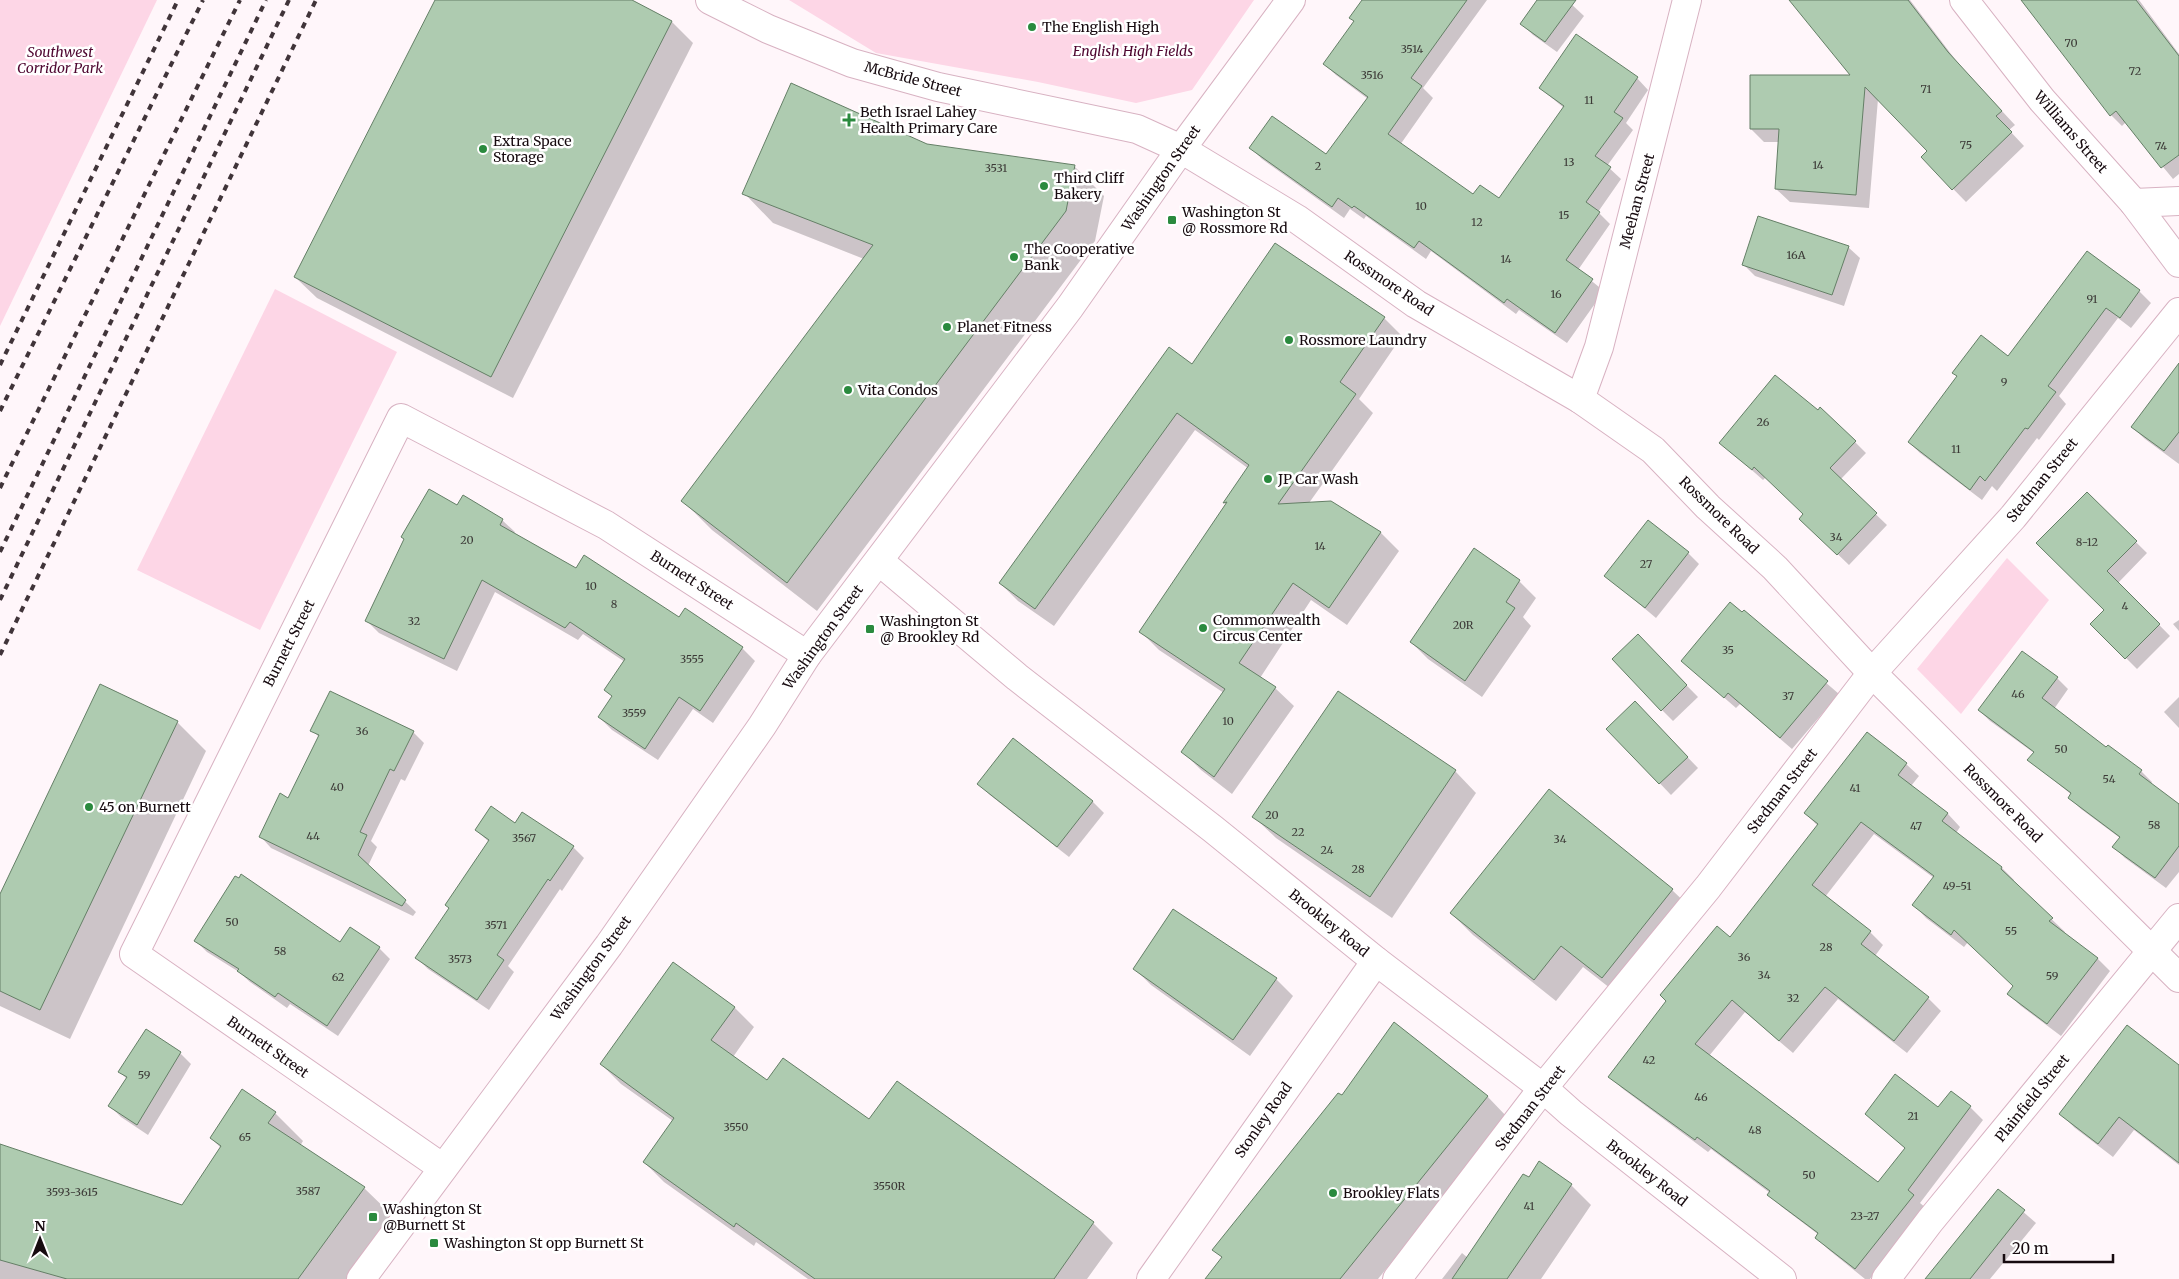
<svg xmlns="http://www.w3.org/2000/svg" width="2179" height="1279" font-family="Merriweather,serif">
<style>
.green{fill:#fdd6e6}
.shadow{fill:#0003}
.building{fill:#aecbb0;stroke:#647f66}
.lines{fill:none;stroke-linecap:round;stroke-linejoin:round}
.street-casing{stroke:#d8b2c2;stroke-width:30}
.secondary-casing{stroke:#d8b2c2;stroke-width:30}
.primary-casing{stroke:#d8b2c2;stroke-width:30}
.street{stroke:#fff;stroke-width:28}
.secondary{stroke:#fff;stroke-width:28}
.primary{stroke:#fff;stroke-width:28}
.rail{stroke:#403439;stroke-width:4;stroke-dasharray:6 6;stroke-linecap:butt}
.poi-dot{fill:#2a8a3e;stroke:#fff;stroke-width:2}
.labels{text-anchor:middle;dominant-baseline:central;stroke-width:5;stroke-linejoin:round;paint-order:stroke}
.number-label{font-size:11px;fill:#3c3a37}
.poi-label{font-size:14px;fill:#160a0f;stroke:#fff;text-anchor:start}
.park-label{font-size:14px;font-style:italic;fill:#4e0630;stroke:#fff}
.street-label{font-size:14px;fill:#160a0f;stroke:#fff}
</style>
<rect width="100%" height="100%" fill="#fff6fa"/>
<g class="green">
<polygon points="0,0 157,0 0,326"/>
<polygon points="789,0 1254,0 1192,90 1136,103 1038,82 876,53"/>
<polygon points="275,289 397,352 260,630 137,570"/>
<polygon points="2007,558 2049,600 1961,714 1917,669"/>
</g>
<g class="shadow">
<polygon points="436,0 629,0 672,22 693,43 513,398 317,298 295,277"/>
<polygon points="1364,0 1487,0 1423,88 1433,98 1400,145 1473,196 1499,200 1564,108 1540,88 1637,78 1648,90 1626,123 1633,130 1607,166 1621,179 1598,212 1610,224 1578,270 1604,291 1567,343 1519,310 1516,314 1431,251 1426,259 1366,216 1364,219 1350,209 1344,218 1262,159 1251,148 1326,156 1368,99 1336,75 1324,64 1355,21"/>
<polygon points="1539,0 1567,0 1584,16 1557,52 1533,35 1521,23"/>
<polygon points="1790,0 1910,0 1961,67 2015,125 2009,130 2024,146 1966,202 1922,157 1928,151 1878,99 1869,208 1790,202 1776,189 1780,142 1764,142 1751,129 1853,76"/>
<polygon points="2024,0 2139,0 2179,54 2179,174 2173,179 2126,122 2122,126 2111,115"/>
<polygon points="927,145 1074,166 1104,196 1095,241 817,611 712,530 683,501 864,259 773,223 744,193"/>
<polygon points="1848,247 1860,258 1844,306 1755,276 1744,265"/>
<polygon points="2087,252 2139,291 2151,303 2131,328 2118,318 2059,396 2066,404 2039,440 2037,438 1997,491 1992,486 1982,500 1920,453 1909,442 2008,357"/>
<polygon points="1384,318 1402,336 1359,399 1373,413 1309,503 1330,502 1381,533 1399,551 1347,625 1311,600 1260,678 1275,688 1294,706 1232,794 1201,770 1183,752 1224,693 1159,650 1141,632 1227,505 1224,503 1249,469 1195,430 1054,626 1018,601 1000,583 1192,365"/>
<polygon points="2179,365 2179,464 2145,439 2132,427"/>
<polygon points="1855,442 1866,453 1840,480 1887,525 1849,565 1801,519 1805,515 1766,477 1763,480 1721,443"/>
<polygon points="2087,494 2147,553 2118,583 2170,636 2137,669 2092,624 2106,610"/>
<polygon points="458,507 502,520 515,532 514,534 576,570 742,648 755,661 713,723 693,709 658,760 612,730 599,717 613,697 605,690 625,662 583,634 578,640 495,592 457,671 379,633 367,621"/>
<polygon points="1475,550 1519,581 1536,598 1523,617 1531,626 1482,697 1428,659 1411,642"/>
<polygon points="1688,553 1699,564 1656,618 1605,575"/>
<polygon points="1744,612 1839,694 1792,749 1740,704 1736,708 1682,661"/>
<polygon points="2179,620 2179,631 2173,624"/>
<polygon points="1638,636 1698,697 1673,721 1662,710"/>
<polygon points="2022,652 2057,678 2068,689 2054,709 2107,749 2108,747 2141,771 2152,782 2151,784 2179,805 2179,872 2166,888 2125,858 2114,847 2120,838 2081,809 2070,798 2072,795 2029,760 2034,753 1990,721 1979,710"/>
<polygon points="2179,697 2179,728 2164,712"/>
<polygon points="1646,714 1698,768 1671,795 1608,729"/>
<polygon points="177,722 206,751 70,1039 0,1006 0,897"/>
<polygon points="312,730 413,732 424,743 405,781 401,779 371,841 377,847 368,866 416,912 413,916 271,848 261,837 289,799 319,737"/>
<polygon points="1014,740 1093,802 1104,813 1069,857 990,795 979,784"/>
<polygon points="1906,764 1919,776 1911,786 1948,814 1960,827 1956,833 2002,868 2014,880 2013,882 2065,932 2063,933 2097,958 2110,971 2061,1036 2021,1006 2008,994 2014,986 1968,942 1964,947 1926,918 1914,905 1934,878 1874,834 1825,897 1870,932 1883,945 1875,956 1928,998 1941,1011 1907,1053 1838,999 1793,1053 1745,1012 1709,1056 1878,1183 1906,1149 1866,1114 1970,1107 1983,1120 1920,1203 1926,1208 1870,1279 1865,1279 1829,1250 1817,1238 1819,1235 1782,1207 1769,1195 1770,1193 1711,1149 1708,1152 1623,1089 1610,1077 1730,939 1818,826 1805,813"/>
<polygon points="1455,771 1476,793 1392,918 1276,838 1254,817"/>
<polygon points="516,825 573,847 584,858 562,891 560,889 508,966 514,972 489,1010 428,969 417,958 450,909 489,842 476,830"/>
<polygon points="1672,890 1694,911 1624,999 1583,967 1556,1001 1473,935 1451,913"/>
<polygon points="1173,911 1276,979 1293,996 1250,1056 1151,985 1135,969"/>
<polygon points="195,940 340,943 379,948 390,959 338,1036 290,1004 287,1008 250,982 239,972 207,952"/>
<polygon points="734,1007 754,1027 733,1057 767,1081 870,1121 897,1083 1093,1223 1113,1243 1087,1279 808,1279 756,1242 754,1246 664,1182 644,1162 673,1121 621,1084 601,1064"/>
<polygon points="180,1053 191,1064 148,1135 121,1117 110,1106 127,1079 120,1072"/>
<polygon points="2179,1070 2179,1165 2134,1130 2113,1157 2075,1128 2061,1114"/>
<polygon points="1487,1096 1508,1118 1378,1279 1207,1279 1223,1258 1214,1250 1342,1097"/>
<polygon points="275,1113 303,1141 300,1146 364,1188 393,1216 348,1279 0,1279 0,1146 183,1206 221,1148 211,1138"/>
<polygon points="1529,1179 1571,1185 1591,1205 1541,1279 1442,1279 1462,1253 1468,1258"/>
<polygon points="1998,1190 2036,1223 1990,1279 1926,1279"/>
</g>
<g class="building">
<polygon points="435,0 632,0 672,21 491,377 294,277"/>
<polygon points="1362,0 1467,0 1411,78 1422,86 1388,134 1473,194 1480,185 1499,198 1564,106 1539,88 1576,34 1638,77 1614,112 1623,118 1595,156 1611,167 1586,202 1600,212 1566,260 1593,279 1555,333 1507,299 1504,303 1419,241 1414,248 1354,206 1352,208 1338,198 1332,207 1249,148 1272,116 1326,154 1368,97 1323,64 1354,21 1349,18"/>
<polygon points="1537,0 1576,0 1545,42 1520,24"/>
<polygon points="1789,0 1908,0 1948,52 2002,111 1996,116 2012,132 1952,190 1921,157 1927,151 1865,87 1856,195 1775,189 1779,129 1750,129 1750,75 1850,75"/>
<polygon points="2021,0 2136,0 2179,56 2179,155 2161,168 2116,111 2110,116"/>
<polygon points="791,83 927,144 1075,165 1066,211 787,583 681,501 873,245 742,194"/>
<polygon points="1758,216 1849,246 1832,295 1742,265"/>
<polygon points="1275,243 1385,317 1340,382 1356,394 1278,504 1331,501 1381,532 1329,608 1293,583 1239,663 1276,687 1214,777 1181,752 1225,689 1139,632 1227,502 1223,503 1249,465 1177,413 1035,609 999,583 1169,347 1192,364"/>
<polygon points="2087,251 2140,290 2120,318 2106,308 2048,386 2056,392 2028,429 2025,428 1985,481 1980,476 1970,490 1908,442 1957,376 1952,373 1981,335 2008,356"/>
<polygon points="2179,363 2179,432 2164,451 2131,427"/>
<polygon points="1775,375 1818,410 1820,407 1856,441 1830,468 1877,513 1837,555 1799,519 1803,514 1754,467 1752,470 1719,443"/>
<polygon points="429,489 457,505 463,495 503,519 500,525 576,568 584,555 679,617 685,608 743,647 700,711 679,697 645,749 598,717 612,696 604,690 625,659 570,622 565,628 482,580 444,659 365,621 404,539 401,537"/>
<polygon points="2087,492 2137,541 2107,571 2160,624 2125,659 2090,624 2104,610 2036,543"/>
<polygon points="1648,520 1689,552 1645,608 1604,576"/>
<polygon points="1474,548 1520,580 1506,602 1515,608 1465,681 1410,642"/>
<polygon points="1730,602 1742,612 1744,610 1828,681 1780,738 1728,693 1724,698 1681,661"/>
<polygon points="1638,634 1687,685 1661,711 1612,659"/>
<polygon points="2022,651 2058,677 2042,698 2106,747 2108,745 2142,770 2139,774 2179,804 2179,846 2155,878 2112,847 2120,837 2068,798 2071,793 2027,760 2034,752 1978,710"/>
<polygon points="100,684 178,721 40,1010 0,991 0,894"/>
<polygon points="330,691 414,731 394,771 390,769 360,832 367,835 358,855 406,900 402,906 259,837 280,793 288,798 319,735 310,731"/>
<polygon points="1338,691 1456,770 1370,897 1252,817"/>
<polygon points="1635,701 1688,757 1659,784 1606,729"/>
<polygon points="1867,732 1907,763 1898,775 1948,813 1942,821 2002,867 2001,869 2053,918 2049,921 2098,958 2047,1024 2007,994 2013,986 1954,930 1951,935 1912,905 1934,876 1861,822 1812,885 1871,931 1861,944 1929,997 1894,1041 1825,987 1779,1041 1732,1000 1695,1044 1878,1182 1905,1148 1865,1114 1895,1074 1938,1107 1951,1091 1971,1106 1908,1190 1914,1195 1855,1269 1815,1238 1818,1233 1767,1195 1770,1191 1697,1137 1695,1140 1608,1077 1666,1001 1660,995 1717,926 1730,937 1818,824 1804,813"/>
<polygon points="1013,738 1093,801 1057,847 977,784"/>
<polygon points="1549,789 1673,889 1602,978 1561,946 1534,980 1450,913"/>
<polygon points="491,806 515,823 522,812 574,846 550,881 548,879 497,955 504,960 477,1000 415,958 449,908 445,905 489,840 475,830"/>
<polygon points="241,874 340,942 350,927 380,947 327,1026 278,993 275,997 237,971 239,969 194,941 235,876 239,878"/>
<polygon points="1173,909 1277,978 1233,1040 1133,969"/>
<polygon points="673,962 735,1007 711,1040 767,1080 783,1058 869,1119 897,1081 1094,1222 1054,1279 815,1279 736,1223 734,1227 643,1162 674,1118 600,1064"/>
<polygon points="1394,1022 1488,1096 1340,1279 1205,1279 1222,1257 1212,1250 1338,1093 1342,1095"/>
<polygon points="2127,1025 2179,1065 2179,1163 2119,1117 2098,1144 2059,1114"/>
<polygon points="146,1029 181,1052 137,1125 108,1106 127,1077 118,1072"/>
<polygon points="242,1089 276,1112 268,1123 365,1187 298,1279 67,1279 0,1260 0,1144 182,1205 221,1146 210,1138"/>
<polygon points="1539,1161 1572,1184 1507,1279 1452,1279 1523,1174 1529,1177"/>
<polygon points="1998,1189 2025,1210 1970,1279 1925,1279"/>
</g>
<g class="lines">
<defs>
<g id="street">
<polyline points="1964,0 2042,100 2134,203 2179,263"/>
<polyline points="1181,149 1297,219 1416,304 1580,399 1653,450 1708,507 1775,568 1872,673 2179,978"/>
<polyline points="2134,203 2179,201"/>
<polyline points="1580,399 1599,347 1687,0"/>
<polyline points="879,561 1017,677 1213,829 1376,961 1543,1088 1571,1113 1782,1279"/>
<polyline points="443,1168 134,954 401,418 606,525 807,655"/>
<polyline points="1151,1279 1376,961"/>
<polyline points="1397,1279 1543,1088 1708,887 1872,673 2013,517 2179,312"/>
<polyline points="1886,1279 1930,1221 2179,918"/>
</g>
<polyline id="secondary" points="710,0 768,29 852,63 938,87 1137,129 1181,149"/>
<polyline id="primary" points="361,1279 609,945 762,726 807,655 1070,307 1181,149 1291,0"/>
</defs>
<use href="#street" class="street-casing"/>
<use href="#secondary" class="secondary-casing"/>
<use href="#primary" class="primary-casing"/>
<use href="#street" class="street"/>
<use href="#secondary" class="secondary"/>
<use href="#primary" class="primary"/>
<g class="rail">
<polyline points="0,365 178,0"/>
<polyline points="0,411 203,0"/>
<polyline points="0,488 240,0"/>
<polyline points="0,552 266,0"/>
<polyline points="0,600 289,0"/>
<polyline points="0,655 316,0"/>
</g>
</g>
<g class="poi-dot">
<circle cx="1032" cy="27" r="5"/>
<path d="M846.5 112.5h5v5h5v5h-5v5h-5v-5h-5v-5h5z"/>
<circle cx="483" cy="149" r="5"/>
<circle cx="1044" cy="186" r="5"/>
<rect x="1167" y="215" width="10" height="10" rx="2.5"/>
<circle cx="1014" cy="257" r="5"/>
<circle cx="947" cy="327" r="5"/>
<circle cx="1289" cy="340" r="5"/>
<circle cx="848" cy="390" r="5"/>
<circle cx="1268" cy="479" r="5"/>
<circle cx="1203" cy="628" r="5"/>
<rect x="865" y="624" width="10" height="10" rx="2.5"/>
<circle cx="89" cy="807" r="5"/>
<circle cx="1333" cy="1193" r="5"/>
<rect x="368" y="1212" width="10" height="10" rx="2.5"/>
<rect x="429" y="1238" width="10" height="10" rx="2.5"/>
</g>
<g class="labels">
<g class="number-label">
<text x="2071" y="43">70</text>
<text x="1412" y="49">3514</text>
<text x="2135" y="71">72</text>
<text x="1372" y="75">3516</text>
<text x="1926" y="89">71</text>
<text x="1589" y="100">11</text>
<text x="1966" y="145">75</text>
<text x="2161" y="146">74</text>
<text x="1569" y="162">13</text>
<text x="1818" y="165">14</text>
<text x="1318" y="166">2</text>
<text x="996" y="168">3531</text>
<text x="1421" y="206">10</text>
<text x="1564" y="215">15</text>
<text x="1477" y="222">12</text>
<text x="1796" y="255">16A</text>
<text x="1506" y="259">14</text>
<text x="1556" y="294">16</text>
<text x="2092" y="299">91</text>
<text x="2004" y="382">9</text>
<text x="1763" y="422">26</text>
<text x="1956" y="449">11</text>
<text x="1836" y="537">34</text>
<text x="467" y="540">20</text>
<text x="2087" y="542">8-12</text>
<text x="1320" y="546">14</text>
<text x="1646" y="564">27</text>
<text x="591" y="586">10</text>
<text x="614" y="604">8</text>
<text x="2125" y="606">4</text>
<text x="414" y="621">32</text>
<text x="1463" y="625">20R</text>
<text x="1728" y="650">35</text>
<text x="692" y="659">3555</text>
<text x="2018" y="694">46</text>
<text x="1788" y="696">37</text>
<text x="634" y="713">3559</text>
<text x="1228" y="721">10</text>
<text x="362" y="731">36</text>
<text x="2061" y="749">50</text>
<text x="2109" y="779">54</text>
<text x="337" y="787">40</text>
<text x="1855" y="788">41</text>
<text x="1272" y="815">20</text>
<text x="2154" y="825">58</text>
<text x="1916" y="826">47</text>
<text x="1298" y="832">22</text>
<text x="313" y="836">44</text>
<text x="524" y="838">3567</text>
<text x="1560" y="839">34</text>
<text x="1327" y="850">24</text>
<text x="1358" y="869">28</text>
<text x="1957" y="886">49-51</text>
<text x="232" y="922">50</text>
<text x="496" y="925">3571</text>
<text x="2011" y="931">55</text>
<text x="1826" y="947">28</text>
<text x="280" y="951">58</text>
<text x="1744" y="957">36</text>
<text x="460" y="959">3573</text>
<text x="1764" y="975">34</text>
<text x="2052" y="976">59</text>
<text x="338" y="977">62</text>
<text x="1793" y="998">32</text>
<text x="1649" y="1060">42</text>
<text x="144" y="1075">59</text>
<text x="1701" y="1097">46</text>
<text x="1913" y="1116">21</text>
<text x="736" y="1127">3550</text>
<text x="1755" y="1130">48</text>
<text x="245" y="1137">65</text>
<text x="1809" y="1175">50</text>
<text x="889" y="1186">3550R</text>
<text x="308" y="1191">3587</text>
<text x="72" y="1192">3593-3615</text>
<text x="1529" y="1206">41</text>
<text x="1865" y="1216">23-27</text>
</g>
<g class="poi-label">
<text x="1042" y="27">The English High</text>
<text x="860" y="112">Beth Israel Lahey<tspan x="860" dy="16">Health Primary Care</tspan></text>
<text x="493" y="141">Extra Space<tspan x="493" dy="16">Storage</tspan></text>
<text x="1054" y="178">Third Cliff<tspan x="1054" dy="16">Bakery</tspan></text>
<text x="1182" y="212">Washington St<tspan x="1182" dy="16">@ Rossmore Rd</tspan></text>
<text x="1024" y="249">The Cooperative<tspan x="1024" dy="16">Bank</tspan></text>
<text x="957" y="327">Planet Fitness</text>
<text x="1299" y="340">Rossmore Laundry</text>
<text x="858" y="390">Vita Condos</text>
<text x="1278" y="479">JP Car Wash</text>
<text x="1213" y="620">Commonwealth<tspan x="1213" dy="16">Circus Center</tspan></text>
<text x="880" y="621">Washington St<tspan x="880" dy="16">@ Brookley Rd</tspan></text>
<text x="99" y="807">45 on Burnett</text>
<text x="1343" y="1193">Brookley Flats</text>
<text x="383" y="1209">Washington St<tspan x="383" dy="16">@Burnett St</tspan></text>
<text x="444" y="1243">Washington St opp Burnett St</text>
</g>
<g class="park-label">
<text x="1133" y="51">English High Fields</text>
<text x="60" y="52">Southwest<tspan x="60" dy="16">Corridor Park</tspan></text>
</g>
<g class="street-label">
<text transform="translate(913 79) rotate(15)">McBride Street</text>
<text transform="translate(2071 132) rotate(49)">Williams Street</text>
<text transform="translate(1161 178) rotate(-55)">Washington Street</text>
<text transform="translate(1637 201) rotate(-75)">Meehan Street</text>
<text transform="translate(1389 283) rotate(34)">Rossmore Road</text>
<text transform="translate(2042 480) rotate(-51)">Stedman Street</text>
<text transform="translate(1719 515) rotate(44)">Rossmore Road</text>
<text transform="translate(692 580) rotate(33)">Burnett Street</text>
<text transform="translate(823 637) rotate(-54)">Washington Street</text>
<text transform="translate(289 643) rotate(-63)">Burnett Street</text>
<text transform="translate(1782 791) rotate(-52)">Stedman Street</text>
<text transform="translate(2003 803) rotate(45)">Rossmore Road</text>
<text transform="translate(1329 923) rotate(39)">Brookley Road</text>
<text transform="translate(591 968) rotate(-54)">Washington Street</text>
<text transform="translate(268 1047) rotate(35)">Burnett Street</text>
<text transform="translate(2032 1098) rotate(-51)">Plainfield Street</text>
<text transform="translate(1530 1108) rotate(-52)">Stedman Street</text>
<text transform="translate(1263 1120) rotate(-55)">Stonley Road</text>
<text transform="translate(1647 1173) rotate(38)">Brookley Road</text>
</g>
</g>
<g transform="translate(40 1239)" stroke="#ffffff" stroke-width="4" paint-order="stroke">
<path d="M0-4L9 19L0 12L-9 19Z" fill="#160a0f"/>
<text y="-8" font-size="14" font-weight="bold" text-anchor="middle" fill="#160a0f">N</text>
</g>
<path d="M2004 1254v8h109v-8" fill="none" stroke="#160a0f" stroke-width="2.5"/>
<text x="2012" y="1254" font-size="15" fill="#160a0f" stroke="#ffffff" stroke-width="4" paint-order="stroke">20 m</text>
</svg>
